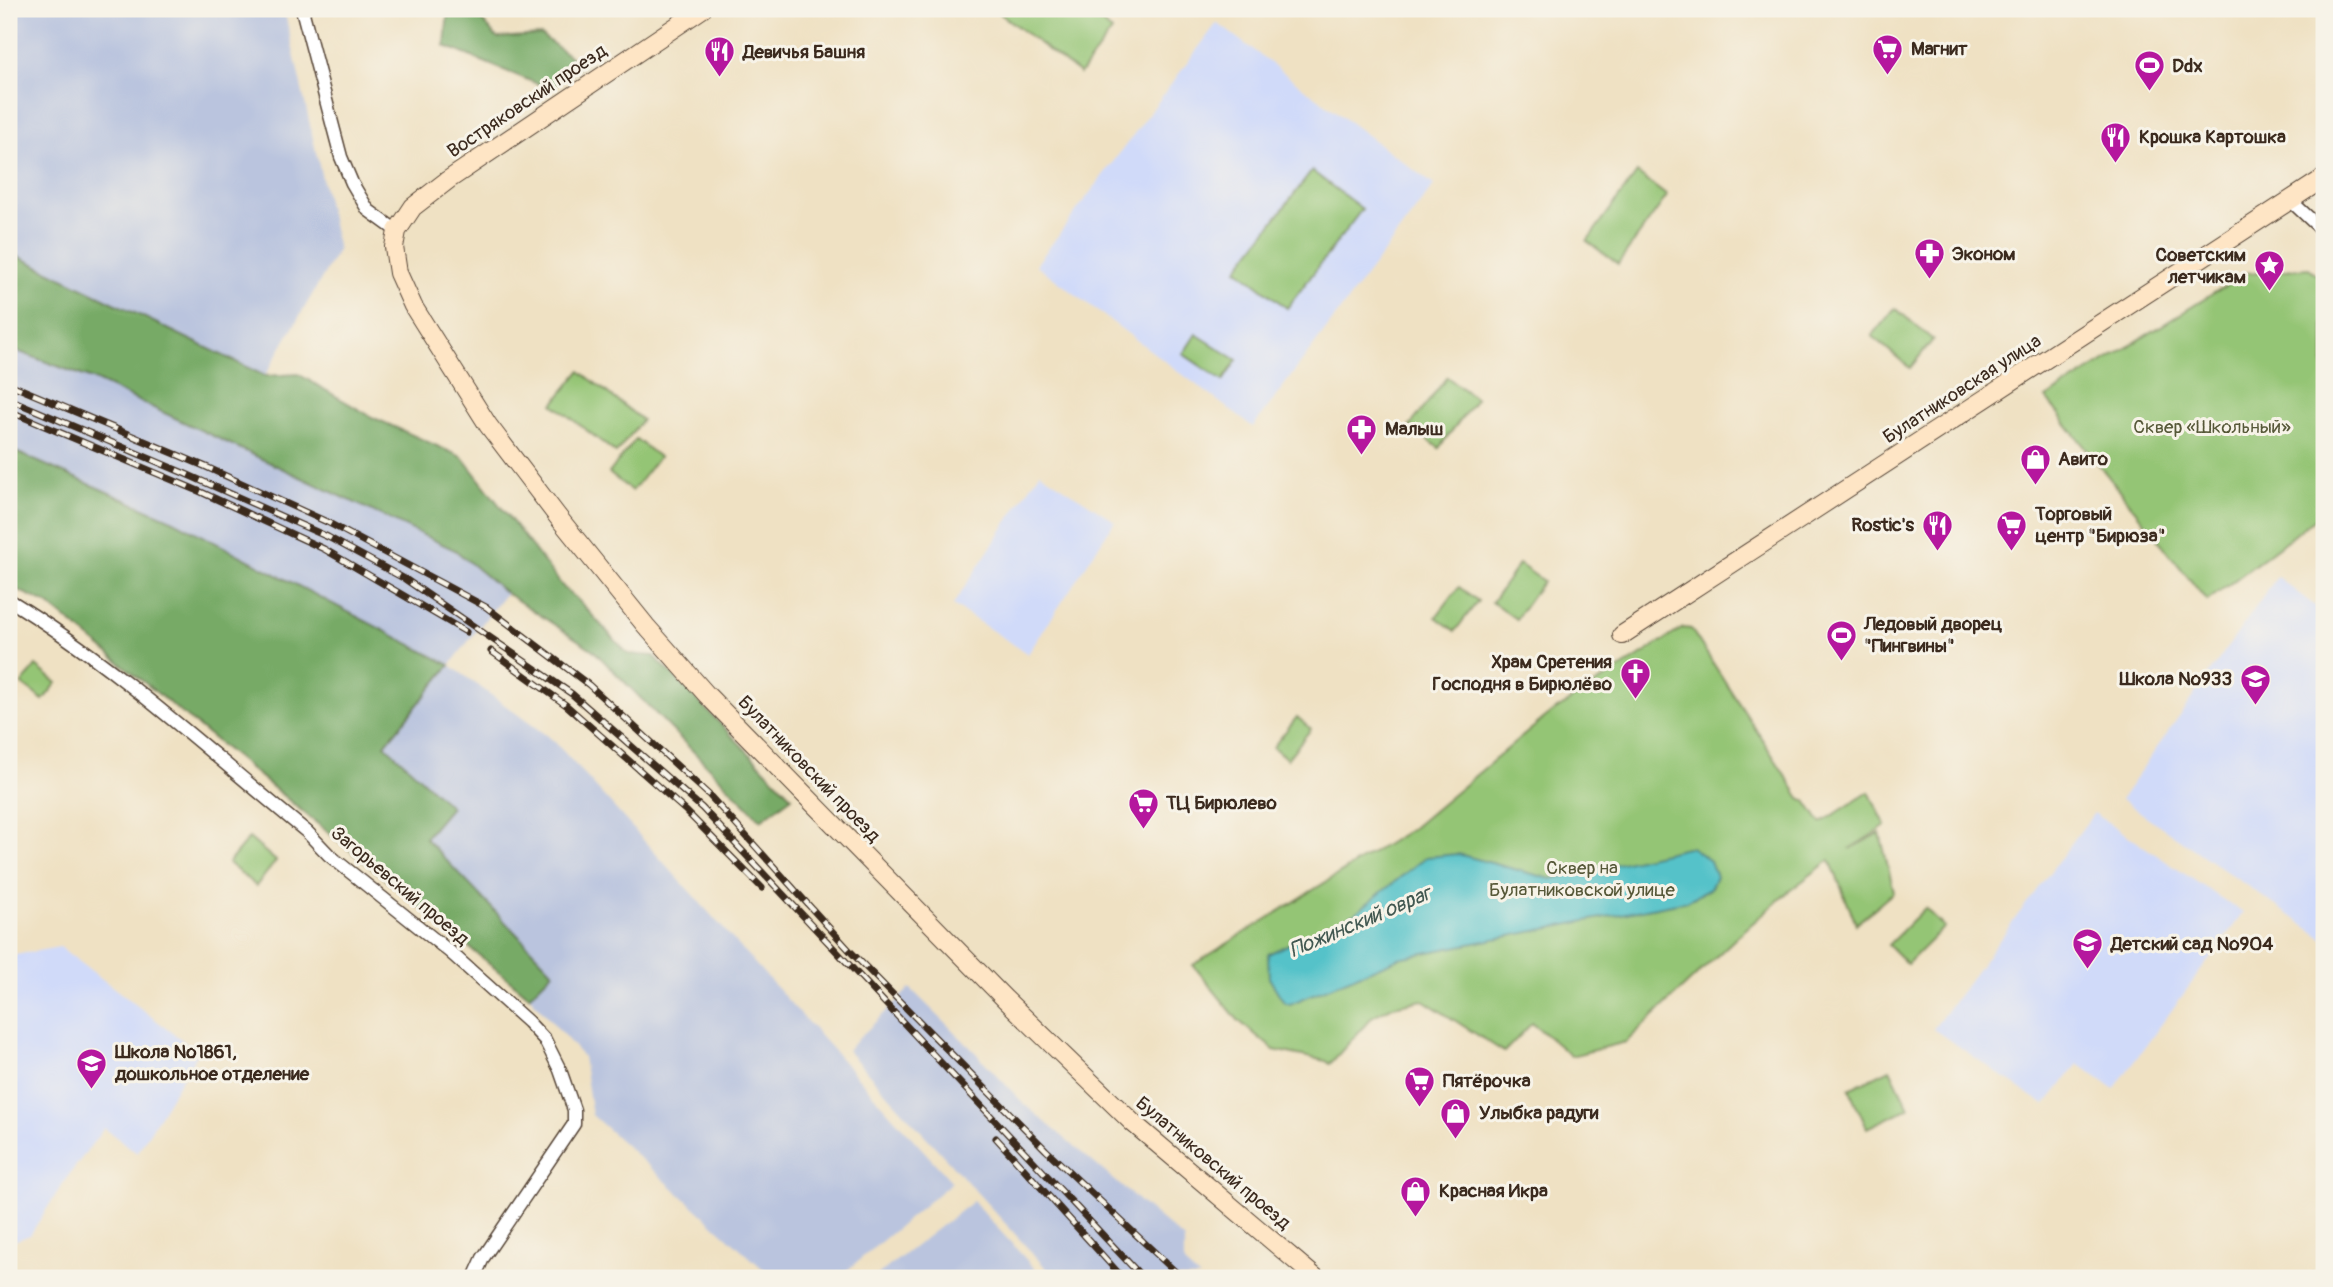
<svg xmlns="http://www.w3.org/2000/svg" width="2333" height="1287" font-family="Pangolin,sans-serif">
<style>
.built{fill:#d0daf9}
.industrial{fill:#bac4de}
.green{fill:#94c575;stroke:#68784a;stroke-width:2}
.forest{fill:#7a6;stroke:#596a42;stroke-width:2}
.water{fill:#54c2c9;stroke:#487674;stroke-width:2}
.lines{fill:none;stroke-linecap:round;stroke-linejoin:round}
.street-casing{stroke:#564537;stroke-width:15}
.secondary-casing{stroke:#564537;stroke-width:20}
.street{stroke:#fff;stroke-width:12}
.secondary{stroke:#fee5c5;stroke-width:18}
.rail-casing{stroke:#3b2a1e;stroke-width:7}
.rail{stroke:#f7f3e8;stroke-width:4.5;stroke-dasharray:13;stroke-linecap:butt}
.labels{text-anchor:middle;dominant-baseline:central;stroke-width:6;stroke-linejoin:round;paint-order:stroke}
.poi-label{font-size:19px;font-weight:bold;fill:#3b2a1e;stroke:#f7f3e8;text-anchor:start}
.street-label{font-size:19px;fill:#3b2a1e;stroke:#f7f3e8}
.park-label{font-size:19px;fill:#565838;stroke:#f7f3e8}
.water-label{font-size:21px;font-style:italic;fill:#425851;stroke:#f7f3e8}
</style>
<rect width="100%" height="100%" fill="#f7f3e8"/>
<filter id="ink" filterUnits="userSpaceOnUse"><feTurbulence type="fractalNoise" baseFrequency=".0143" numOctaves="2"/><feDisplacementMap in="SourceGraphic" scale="14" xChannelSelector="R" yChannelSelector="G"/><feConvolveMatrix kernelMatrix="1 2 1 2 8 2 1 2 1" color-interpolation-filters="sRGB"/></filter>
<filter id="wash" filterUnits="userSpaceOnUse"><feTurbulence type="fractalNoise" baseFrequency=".00686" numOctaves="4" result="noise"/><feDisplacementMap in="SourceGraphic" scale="28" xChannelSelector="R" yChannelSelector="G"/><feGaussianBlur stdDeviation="1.57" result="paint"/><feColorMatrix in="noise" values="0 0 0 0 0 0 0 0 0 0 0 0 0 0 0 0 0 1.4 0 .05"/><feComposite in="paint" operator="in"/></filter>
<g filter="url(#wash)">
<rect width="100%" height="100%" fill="#efe1c3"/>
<g class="built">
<polygon points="1217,23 1434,185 1253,427 1036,265"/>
<polygon points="1040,472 1115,521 1028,654 953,605"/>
<polygon points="2277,577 2324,613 2324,939 2121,799"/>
<polygon points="2094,813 2243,913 2114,1089 2078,1064 2045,1105 1933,1029"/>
<polygon points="60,947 198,1052 137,1153 104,1128 66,1179 30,1235 9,1243 9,956"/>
</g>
<g class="industrial">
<polygon points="9,9 284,9 338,250 265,376 9,252"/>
<polygon points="9,348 92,379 455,550 506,593 450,665 554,741 952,1182 838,1278 773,1278 592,1115 583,1057 529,996 553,971 424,838 451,807 384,745 449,665 174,521 9,449"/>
<polygon points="910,988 975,1052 1024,1104 1184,1239 1184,1264 1200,1278 1055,1278 847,1050"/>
<polygon points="973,1201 1043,1278 874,1278"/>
</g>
<g class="green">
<polygon points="994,9 1083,9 1112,31 1080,74"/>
<polygon points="1312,171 1362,209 1287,308 1237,269"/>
<polygon points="1637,173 1667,196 1618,264 1587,241"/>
<polygon points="2309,268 2324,280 2324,512 2207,601 2046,398 2246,273"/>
<polygon points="1895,308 1933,340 1910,368 1872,336"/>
<polygon points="1196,334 1237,360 1223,381 1183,354"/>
<polygon points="580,371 642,420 616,453 553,404"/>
<polygon points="1447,377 1476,399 1439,448 1410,426"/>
<polygon points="636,439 659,457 632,491 609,473"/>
<polygon points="1519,564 1543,581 1516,619 1492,602"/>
<polygon points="1459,587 1478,601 1455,631 1436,617"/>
<polygon points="1683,628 1691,629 1800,798 1806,801 1821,823 1869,792 1886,826 1849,849 1880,833 1894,892 1856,924 1830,860 1788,892 1739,935 1626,1042 1571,1056 1532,1023 1504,1052 1423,1000 1393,1006 1373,1016 1330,1064 1326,1061 1274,1050 1238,1020 1193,965 1414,827 1548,715"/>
<polygon points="36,666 57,683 43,700 22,684"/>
<polygon points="1297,717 1311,729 1287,759 1273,747"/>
<polygon points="249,838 276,861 256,886 228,863"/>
<polygon points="1925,908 1944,927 1907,964 1888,945"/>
<polygon points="1890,1069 1909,1108 1867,1128 1849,1089"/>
</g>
<g class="forest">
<polygon points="448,9 491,9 482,20 497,38 541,35 582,65 550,89 445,46"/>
<polygon points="9,252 265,376 298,374 372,417 462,457 564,588 577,599 628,654 654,656 792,797 761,820 593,650 506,593 455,550 92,379 9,348"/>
<polygon points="9,449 174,521 450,665 385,745 451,807 425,838 553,972 529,996 48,604 9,586"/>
</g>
<polygon class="water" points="1691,847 1710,861 1716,877 1710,889 1687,901 1399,958 1290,1004 1284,1002 1269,978 1268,954 1354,914 1426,857 1458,854 1551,879"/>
</g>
<g filter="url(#ink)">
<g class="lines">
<defs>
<g id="street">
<polyline points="305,9 303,13 341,157 352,183 368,210 397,231"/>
<polyline points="2290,200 2324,232"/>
<path d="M9 600C117 666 209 752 307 832L329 855 450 952 528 1022 545 1040 560 1070 574 1110V1124L483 1258 474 1278"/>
</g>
<g id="secondary">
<polyline points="702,9 448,180 413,207 397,231 394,247 398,273 413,306 488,425 558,517 646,626 707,695 1005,999 1133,1123 1316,1278"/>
<polyline points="1622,635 2324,178"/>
</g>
</defs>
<use href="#street" class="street-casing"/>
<use href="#secondary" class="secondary-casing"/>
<use href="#street" class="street"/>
<use href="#secondary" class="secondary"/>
<defs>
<g id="rail">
<polyline points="9,384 204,466 327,522 486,607 589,685 709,795 851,952 1046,1150 1182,1278"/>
<polyline points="9,399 186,474 328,537 405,579 572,694 702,808 1143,1278"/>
<polyline points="9,411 201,492 324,549 466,632"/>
<polyline points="491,651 566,705 686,811 762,888"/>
<polyline points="996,1138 1123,1278"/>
</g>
</defs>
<use href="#rail" class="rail-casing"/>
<use href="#rail" class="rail"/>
</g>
</g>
<defs>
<symbol id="supermarket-pin" viewBox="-11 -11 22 30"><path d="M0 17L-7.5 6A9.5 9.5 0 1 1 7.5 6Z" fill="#b5179e" stroke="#f7f3e8"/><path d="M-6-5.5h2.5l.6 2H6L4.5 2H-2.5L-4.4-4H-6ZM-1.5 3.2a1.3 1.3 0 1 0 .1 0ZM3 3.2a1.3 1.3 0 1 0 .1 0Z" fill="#fff"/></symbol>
<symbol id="restaurant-pin" viewBox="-11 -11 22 30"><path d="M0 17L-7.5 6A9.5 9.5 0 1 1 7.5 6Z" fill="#b5179e" stroke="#f7f3e8"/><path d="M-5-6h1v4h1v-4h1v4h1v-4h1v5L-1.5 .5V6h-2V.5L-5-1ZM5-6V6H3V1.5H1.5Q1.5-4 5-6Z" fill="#fff"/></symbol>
<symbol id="stadium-pin" viewBox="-11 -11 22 30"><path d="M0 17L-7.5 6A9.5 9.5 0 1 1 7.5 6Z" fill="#b5179e" stroke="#f7f3e8"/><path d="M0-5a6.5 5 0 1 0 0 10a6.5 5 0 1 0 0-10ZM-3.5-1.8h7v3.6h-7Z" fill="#fff"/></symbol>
<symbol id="pharmacy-pin" viewBox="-11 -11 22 30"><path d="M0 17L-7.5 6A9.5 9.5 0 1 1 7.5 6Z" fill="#b5179e" stroke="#f7f3e8"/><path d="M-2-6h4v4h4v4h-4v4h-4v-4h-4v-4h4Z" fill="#fff"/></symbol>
<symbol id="sight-pin" viewBox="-11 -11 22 30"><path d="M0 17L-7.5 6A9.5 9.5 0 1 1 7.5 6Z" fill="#b5179e" stroke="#f7f3e8"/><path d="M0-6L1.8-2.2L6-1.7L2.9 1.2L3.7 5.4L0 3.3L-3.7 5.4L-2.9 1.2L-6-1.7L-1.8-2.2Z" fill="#fff"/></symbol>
<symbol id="shop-pin" viewBox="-11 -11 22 30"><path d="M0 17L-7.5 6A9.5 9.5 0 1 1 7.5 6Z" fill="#b5179e" stroke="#f7f3e8"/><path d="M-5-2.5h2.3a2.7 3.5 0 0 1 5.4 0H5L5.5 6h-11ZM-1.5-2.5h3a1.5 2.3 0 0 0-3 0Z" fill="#fff"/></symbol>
<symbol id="church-pin" viewBox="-11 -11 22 30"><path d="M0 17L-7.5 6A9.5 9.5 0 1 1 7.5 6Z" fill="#b5179e" stroke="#f7f3e8"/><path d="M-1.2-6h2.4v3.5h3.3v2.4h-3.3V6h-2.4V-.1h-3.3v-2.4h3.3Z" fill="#fff"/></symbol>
<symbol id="school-pin" viewBox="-11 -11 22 30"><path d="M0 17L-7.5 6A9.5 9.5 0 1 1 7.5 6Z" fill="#b5179e" stroke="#f7f3e8"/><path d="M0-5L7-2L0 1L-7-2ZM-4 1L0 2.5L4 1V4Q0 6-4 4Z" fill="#fff"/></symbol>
</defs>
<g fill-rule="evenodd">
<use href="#supermarket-pin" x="1870" y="32" width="35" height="47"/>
<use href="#restaurant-pin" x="702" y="34" width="35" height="47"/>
<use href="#stadium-pin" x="2132" y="48" width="35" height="47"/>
<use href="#restaurant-pin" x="2098" y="120" width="35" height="47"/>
<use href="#pharmacy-pin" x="1912" y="236" width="35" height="47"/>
<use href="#sight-pin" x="2252" y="248" width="35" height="47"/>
<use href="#pharmacy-pin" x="1344" y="412" width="35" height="47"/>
<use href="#shop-pin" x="2018" y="442" width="35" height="47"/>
<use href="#restaurant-pin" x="1920" y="508" width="35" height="47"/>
<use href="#supermarket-pin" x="1994" y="508" width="35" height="47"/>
<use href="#stadium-pin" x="1824" y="618" width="35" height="47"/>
<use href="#church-pin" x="1618" y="656" width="35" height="47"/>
<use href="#school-pin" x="2238" y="662" width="35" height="47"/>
<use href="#supermarket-pin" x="1126" y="786" width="35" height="47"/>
<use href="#school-pin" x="2070" y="926" width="35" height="47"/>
<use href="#school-pin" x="74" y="1046" width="35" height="47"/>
<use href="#supermarket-pin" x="1402" y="1064" width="35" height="47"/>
<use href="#shop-pin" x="1438" y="1096" width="35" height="47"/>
<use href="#shop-pin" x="1398" y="1174" width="35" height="47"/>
</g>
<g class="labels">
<g class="poi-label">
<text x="1911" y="49">Магнит</text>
<text x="743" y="52">Девичья Башня</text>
<text x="2172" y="66">Ddx</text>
<text x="2139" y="137">Крошка Картошка</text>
<text x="1952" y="254">Эконом</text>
<text x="2246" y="255" text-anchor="end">Cоветским<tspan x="2246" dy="22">летчикам</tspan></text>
<text x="1385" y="429">Малыш</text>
<text x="2058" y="459">Авито</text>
<text x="2035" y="514">Торговый<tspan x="2035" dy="22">центр "Бирюза"</tspan></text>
<text x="1914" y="525" text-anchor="end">Rostic's</text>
<text x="1864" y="624">Ледовый дворец<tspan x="1864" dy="22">"Пингвины"</tspan></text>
<text x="1612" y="662" text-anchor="end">Храм Сретения<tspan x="1612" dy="22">Господня в Бирюлёво</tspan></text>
<text x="2232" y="679" text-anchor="end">Школа №933</text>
<text x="1166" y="803">ТЦ Бирюлево</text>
<text x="2111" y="944">Детский сад №904</text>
<text x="115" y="1052">Школа №1861,<tspan x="115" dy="22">дошкольное отделение</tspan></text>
<text x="1443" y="1081">Пятёрочка</text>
<text x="1479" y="1113">Улыбка радуги</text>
<text x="1439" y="1191">Красная Икра</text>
</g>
<g class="street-label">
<text transform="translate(527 101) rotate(-34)">Востряковский проезд</text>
<text transform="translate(1962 389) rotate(-33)">Булатниковская улица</text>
<text transform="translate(809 769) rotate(46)">Булатниковский проезд</text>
<text transform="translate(400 886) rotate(40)">Загорьевский проезд</text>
<text transform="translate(1213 1163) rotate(40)">Булатниковский проезд</text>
</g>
<g class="park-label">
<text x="2212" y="427">Сквер «Школьный»</text>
<text x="1582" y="868">Сквер на<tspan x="1582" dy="22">Булатниковской улице</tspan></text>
</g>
<g class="water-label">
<text transform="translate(1360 922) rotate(-23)">Пожинский овраг</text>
</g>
</g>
<rect width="2333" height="1287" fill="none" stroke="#f7f3e8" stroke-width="35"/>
</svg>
